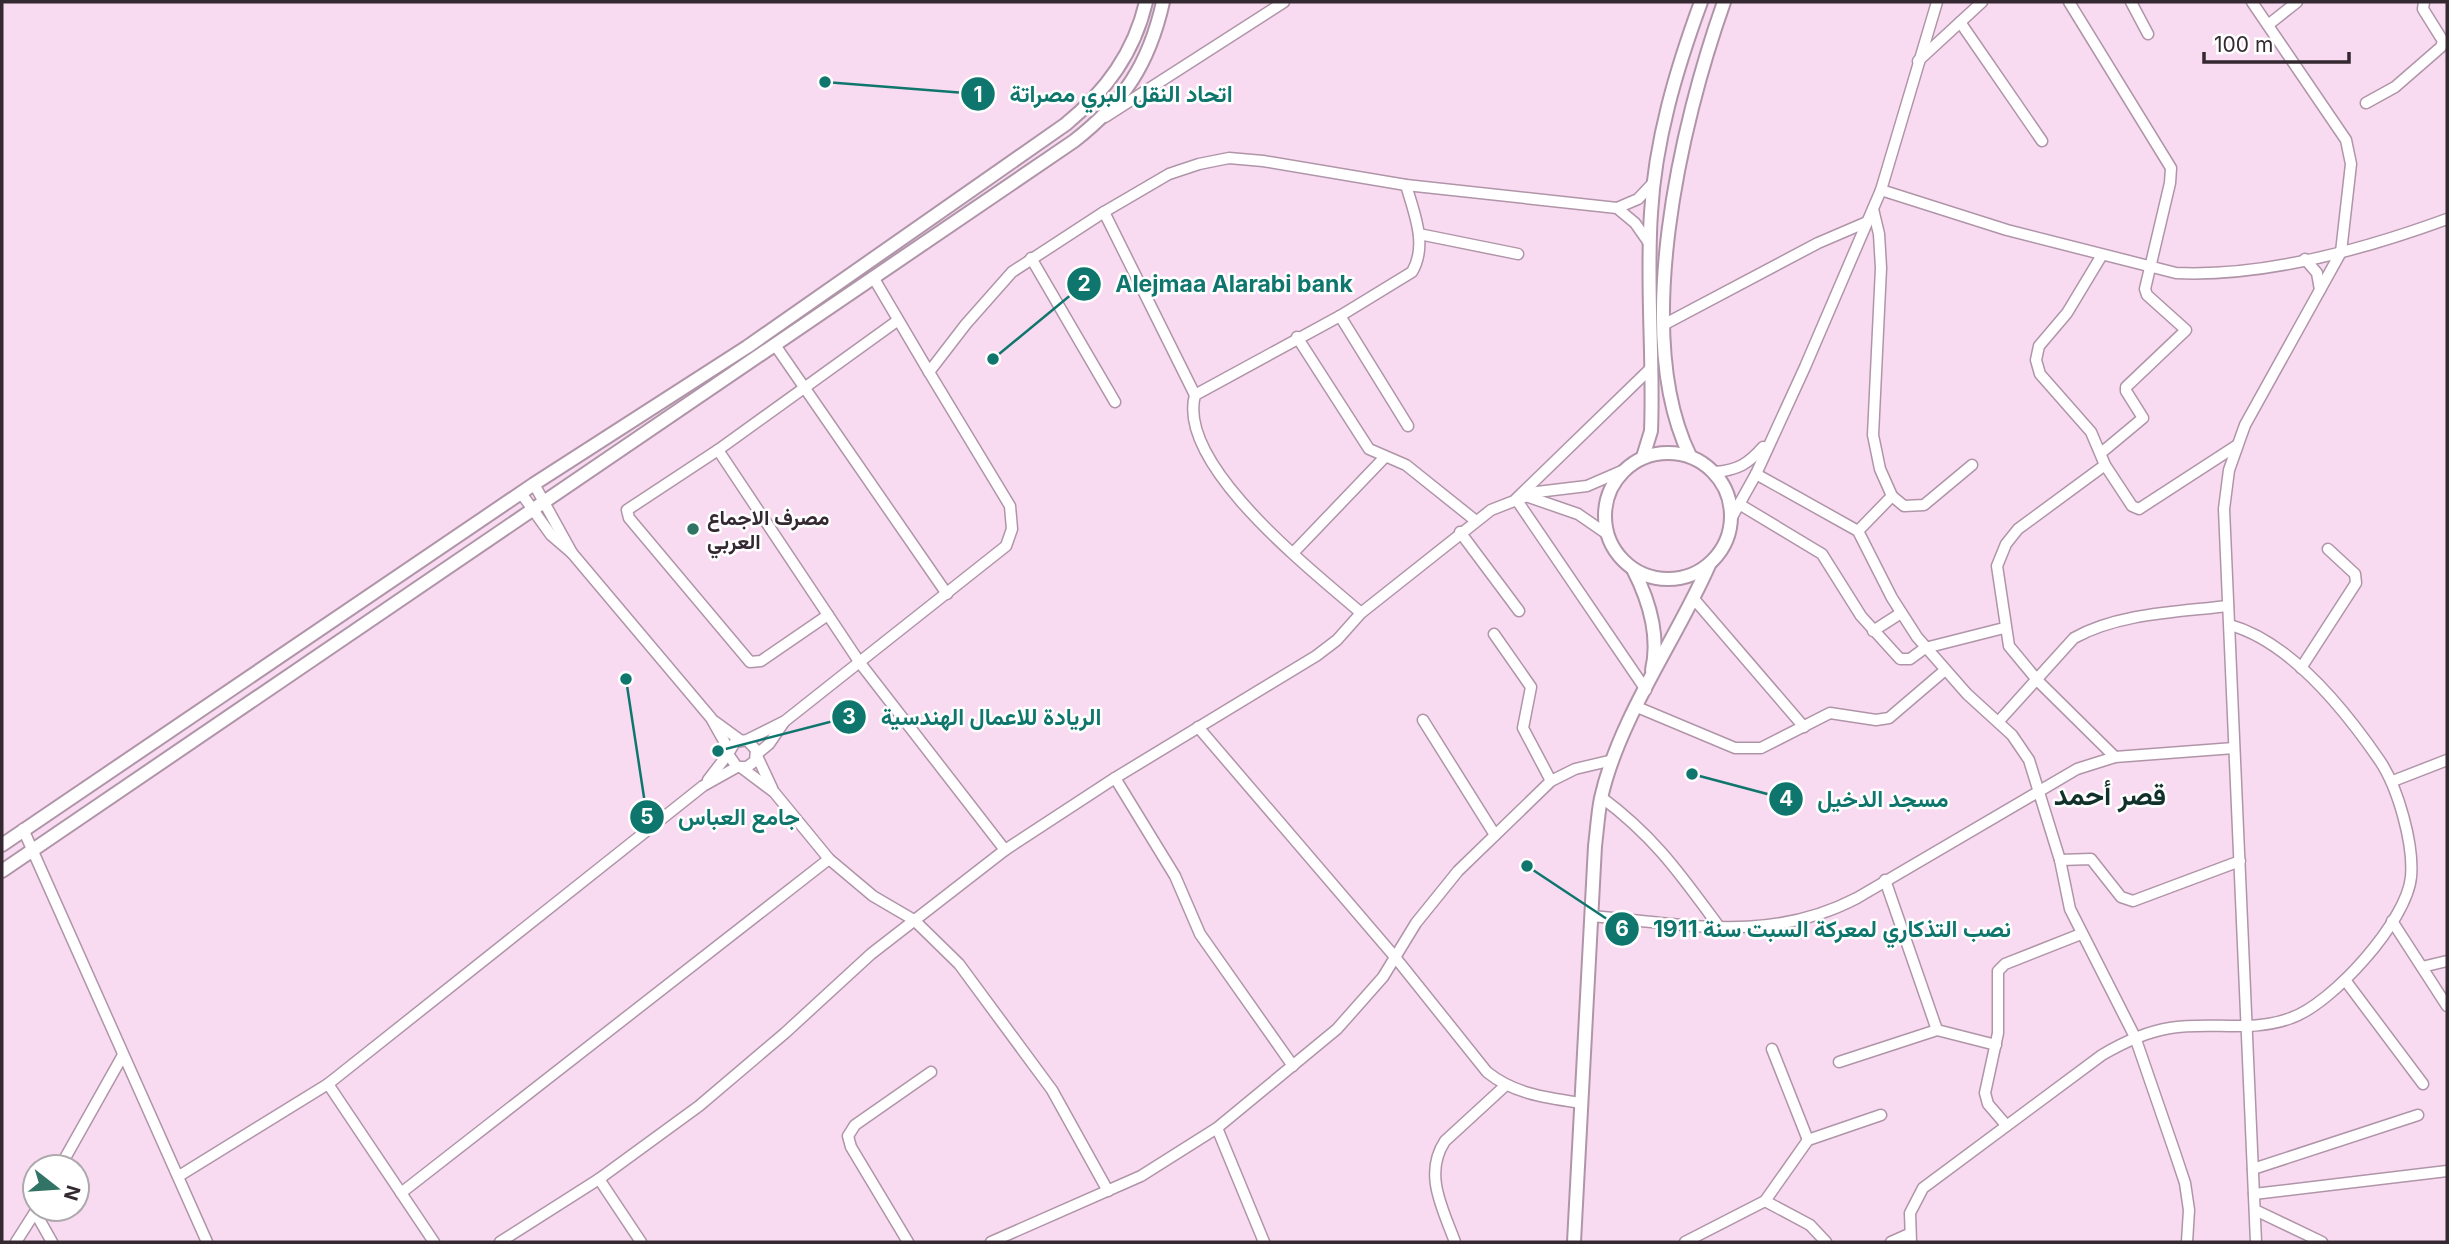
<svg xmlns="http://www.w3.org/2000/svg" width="2449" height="1244" font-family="Inter,Vazirmatn,sans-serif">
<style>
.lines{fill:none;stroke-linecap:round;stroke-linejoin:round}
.minor-casing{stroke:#b095a9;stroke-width:13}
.major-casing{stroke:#b095a9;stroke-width:16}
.minor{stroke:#fff;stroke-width:10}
.major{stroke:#fff;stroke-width:12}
.poi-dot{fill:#317364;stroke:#fff;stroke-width:2.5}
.labels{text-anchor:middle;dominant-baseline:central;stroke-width:5;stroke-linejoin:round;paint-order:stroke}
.poi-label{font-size:21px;font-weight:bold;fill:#342931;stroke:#fff;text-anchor:start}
.district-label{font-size:28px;font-weight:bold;fill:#11312a;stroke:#fff}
.leader{fill:none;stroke:#0f766e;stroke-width:2.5}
.callout-dot{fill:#0f766e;stroke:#fff;stroke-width:2.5}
.mark-label{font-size:21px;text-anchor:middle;font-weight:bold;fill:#fff}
.callout-label{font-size:23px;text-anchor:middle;font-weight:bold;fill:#0f766e;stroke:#fff;stroke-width:5;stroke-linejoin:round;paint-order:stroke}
</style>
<rect width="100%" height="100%" fill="#f9dbf1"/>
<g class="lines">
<defs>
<g id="minor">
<polyline points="2069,2 2171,168 2170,183 2145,289 2147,295 2186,330 2126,387 2126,391 2143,418 2101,453"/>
<polyline points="2131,2 2148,34"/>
<polyline points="2252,2 2346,140 2351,164 2341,252 2245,425 2229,470 2224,509 2256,1242"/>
<polyline points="1960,22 2042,141"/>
<polyline points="2268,25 2297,2"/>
<polyline points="1918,61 1982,2"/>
<polyline points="2366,103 2395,87 2441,47 2443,41 2423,9 2424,2"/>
<polyline points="1105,117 1284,2"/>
<path d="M1881 190 2007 230 2176 273C2264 277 2365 249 2447 219"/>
<polyline points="1617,208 1635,223 1649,243"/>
<polyline points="1104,212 1195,395"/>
<polyline points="1419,234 1518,254"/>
<polyline points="2102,255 2067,313 2039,346 2036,360 2040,374 2091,432 2105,465 2018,529 2006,544 1997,566 2009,646 2038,681 2115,757"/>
<polyline points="1031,258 1115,402"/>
<polyline points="2305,259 2317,273 2320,290"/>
<polyline points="873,277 929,372"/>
<polyline points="1340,316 1408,426"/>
<polyline points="1665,324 1818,243 1867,222"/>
<polyline points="1297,337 1369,449 1406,465 1476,521"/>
<polyline points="775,345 947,594"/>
<polyline points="718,450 860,663 1005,850"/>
<polyline points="2105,465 2132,506 2139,509 2236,446"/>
<path d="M1715 472C1738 470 1748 464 1763 447"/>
<polyline points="1756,474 1858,531 1892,598 1917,637 1967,694 2012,735 2029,760 2060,860 2070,909 2135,1037 2175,1153 2185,1183 2189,1210 2187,1242"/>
<polyline points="534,484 572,553"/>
<polyline points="521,493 551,535 572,553 711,718 729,750"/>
<polyline points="1526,496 1578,514 1607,534"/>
<polyline points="1892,496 1904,506 1924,505 1972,465"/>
<polyline points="1739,504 1822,554 1861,616 1900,659 1910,659 1925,648 2004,628"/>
<polyline points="1732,517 1756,474 1805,367 1881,190 1937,2"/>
<polyline points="1858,531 1892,496 1880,469 1873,435 1881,268 1879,234 1873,209"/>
<polyline points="1460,532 1519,611"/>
<polyline points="1293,553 1384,458"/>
<polyline points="1694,599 1804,727"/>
<path d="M1361 613C1313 571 1176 465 1195 395L1340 316 1412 272C1428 245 1414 213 1406 185"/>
<polyline points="828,615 761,661 750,662 629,518 627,510 718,450 897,321"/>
<polyline points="1873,631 1901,613"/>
<polyline points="1494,634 1531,687 1523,728 1551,781"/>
<polyline points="2301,668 2356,583 2355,574 2328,549"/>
<polyline points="1646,690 1516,499 1650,369"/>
<polyline points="1637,707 1735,748 1761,748 1830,713 1876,720 1889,718 1944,671"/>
<polyline points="1423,720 1495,835"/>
<polyline points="714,721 740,740"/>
<path d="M1999 721 2074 638C2119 613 2178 612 2228 606"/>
<path d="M1198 727 1395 957 1487 1072C1514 1094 1547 1098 1581 1103"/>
<polyline points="747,740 756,750 755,761 747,767 737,767 728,754 735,742 747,740 785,721 1006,546 1012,529 1010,506 929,372 966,324 1012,272 1104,212 1169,174 1199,164 1229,158 1263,161 1406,185 1617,208 1638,199 1654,182"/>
<polyline points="757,754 769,744 784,722"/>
<polyline points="757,756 772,788"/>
<polyline points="742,768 774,792 829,859 873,896 914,920 959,964 1052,1090 1108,1191"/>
<polyline points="1115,778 1175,876 1200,934 1293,1066"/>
<polyline points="708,780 728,754"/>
<polyline points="2393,781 2447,760"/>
<path d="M1601 797C1655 837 1681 875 1720 928"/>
<polyline points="23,829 207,1242"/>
<polyline points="2060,860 2091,859 2121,897 2133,901 2240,861"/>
<polyline points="1885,880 1937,1030 1996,1045"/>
<path d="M1591 916C1685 924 1769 944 1857 898L2077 769 2115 757 2234 748"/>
<polyline points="2392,921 2447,1006"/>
<polyline points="2422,967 2447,961"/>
<polyline points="2345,980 2423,1084"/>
<polyline points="1772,1049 1808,1140"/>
<polyline points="1839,1062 1937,1030"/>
<polyline points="328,1084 434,1242"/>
<polyline points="2006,1125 1988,1104 1985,1093 1998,1033 1998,971 2005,964 2081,934"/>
<polyline points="1217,1128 1264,1242"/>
<polyline points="60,1167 123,1055"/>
<polyline points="2253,1169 2418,1115"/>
<polyline points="179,1176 328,1084 703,786 737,767"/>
<polyline points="599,1179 641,1242"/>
<polyline points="401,1193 829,859"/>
<polyline points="2254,1194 2447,1171"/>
<polyline points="1765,1201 1810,1225 1826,1242"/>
<polyline points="2255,1210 2322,1242"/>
<polyline points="35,1212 52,1242"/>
<polyline points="16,1242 37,1209"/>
<polyline points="500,1242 599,1179 699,1106 785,1033 871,954 1005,850 1115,778 1316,656 1337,640 1361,613 1491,510 1537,492 1587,486 1624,470"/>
<polyline points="908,1242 851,1147 848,1136 855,1125 931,1072"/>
<polyline points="991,1242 1141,1176 1217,1128 1337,1029 1383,977 1416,923 1458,871 1551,781 1575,769 1613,760"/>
<path d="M1455 1242C1443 1209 1423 1174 1445 1141L1506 1085"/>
<polyline points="1685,1242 1765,1201 1808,1140 1881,1115"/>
<polyline points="1891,1242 1909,1234"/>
<path d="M1911 1242 1910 1213 1923 1188 2102 1055C2124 1042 2145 1032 2170 1028 2210 1021 2252 1033 2291 1018 2332 1004 2407 921 2411 877 2414 844 2398 788 2380 761 2345 710 2291 642 2230 625"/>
</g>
<g id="major">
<circle cx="1668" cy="516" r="63"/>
<path d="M1690 456C1631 335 1681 123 1724 2"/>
<path d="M1643 457 1651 431C1654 359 1646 286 1651 213 1655 141 1676 70 1701 2"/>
<path d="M1633 569C1649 600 1660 635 1652 670"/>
<path d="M2 845 534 484 747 347 1066 124C1106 91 1134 53 1146 2"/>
<path d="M2 871 1074 141C1124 102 1149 64 1163 2"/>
<path d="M1574 1242 1595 846C1597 830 1598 813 1601 798 1619 718 1676 640 1709 565"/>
</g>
</defs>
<use href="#minor" class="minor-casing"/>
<use href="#major" class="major-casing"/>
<use href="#minor" class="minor"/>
<use href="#major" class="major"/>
</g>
<circle class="poi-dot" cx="693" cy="529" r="7"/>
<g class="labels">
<g class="poi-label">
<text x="707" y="517">مصرف الاجماع<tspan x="707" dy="24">العربي</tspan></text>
</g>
<g class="district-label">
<text x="2110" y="795">قصر أحمد</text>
</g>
</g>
<path class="leader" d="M825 82L978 94M993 359L1084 284M718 751L849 717M1692 774L1786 799M626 679L647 817M1527 866L1622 929"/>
<g class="callout-dot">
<circle cx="825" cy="82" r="7"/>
<circle cx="993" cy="359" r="7"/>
<circle cx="718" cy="751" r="7"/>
<circle cx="1692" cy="774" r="7"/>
<circle cx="626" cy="679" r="7"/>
<circle cx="1527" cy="866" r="7"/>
<circle cx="978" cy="94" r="18"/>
<circle cx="1084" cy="284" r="18"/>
<circle cx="849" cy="717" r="18"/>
<circle cx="1786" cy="799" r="18"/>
<circle cx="647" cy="817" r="18"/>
<circle cx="1622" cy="929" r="18"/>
</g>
<g class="mark-label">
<text x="978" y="102">1</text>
<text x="1084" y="291">2</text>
<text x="849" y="724">3</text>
<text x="1786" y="806">4</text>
<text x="647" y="824">5</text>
<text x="1622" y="936">6</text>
</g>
<g class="callout-label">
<text x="1121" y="102">اتحاد النقل البري مصراتة</text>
<text x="1234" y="292">Alejmaa Alarabi bank</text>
<text x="991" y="725">الريادة للاعمال الهندسية</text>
<text x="1883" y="807">مسجد الدخيل</text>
<text x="739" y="825">جامع العباس</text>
<text x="1832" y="937">نصب التذكاري لمعركة السبت سنة 1911</text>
</g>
<rect width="2449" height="1244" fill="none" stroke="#342931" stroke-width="7"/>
<g transform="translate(56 1188) rotate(107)"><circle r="33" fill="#ffffff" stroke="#aea9ad" stroke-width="2"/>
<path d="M0-5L12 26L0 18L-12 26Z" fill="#317364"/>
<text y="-10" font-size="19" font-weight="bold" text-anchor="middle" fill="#342931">N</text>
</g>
<path d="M2204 52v10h145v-10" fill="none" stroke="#342931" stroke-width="3.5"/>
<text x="2214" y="52" font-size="21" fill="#342931" stroke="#ffffff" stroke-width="5" paint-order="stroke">100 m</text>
</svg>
